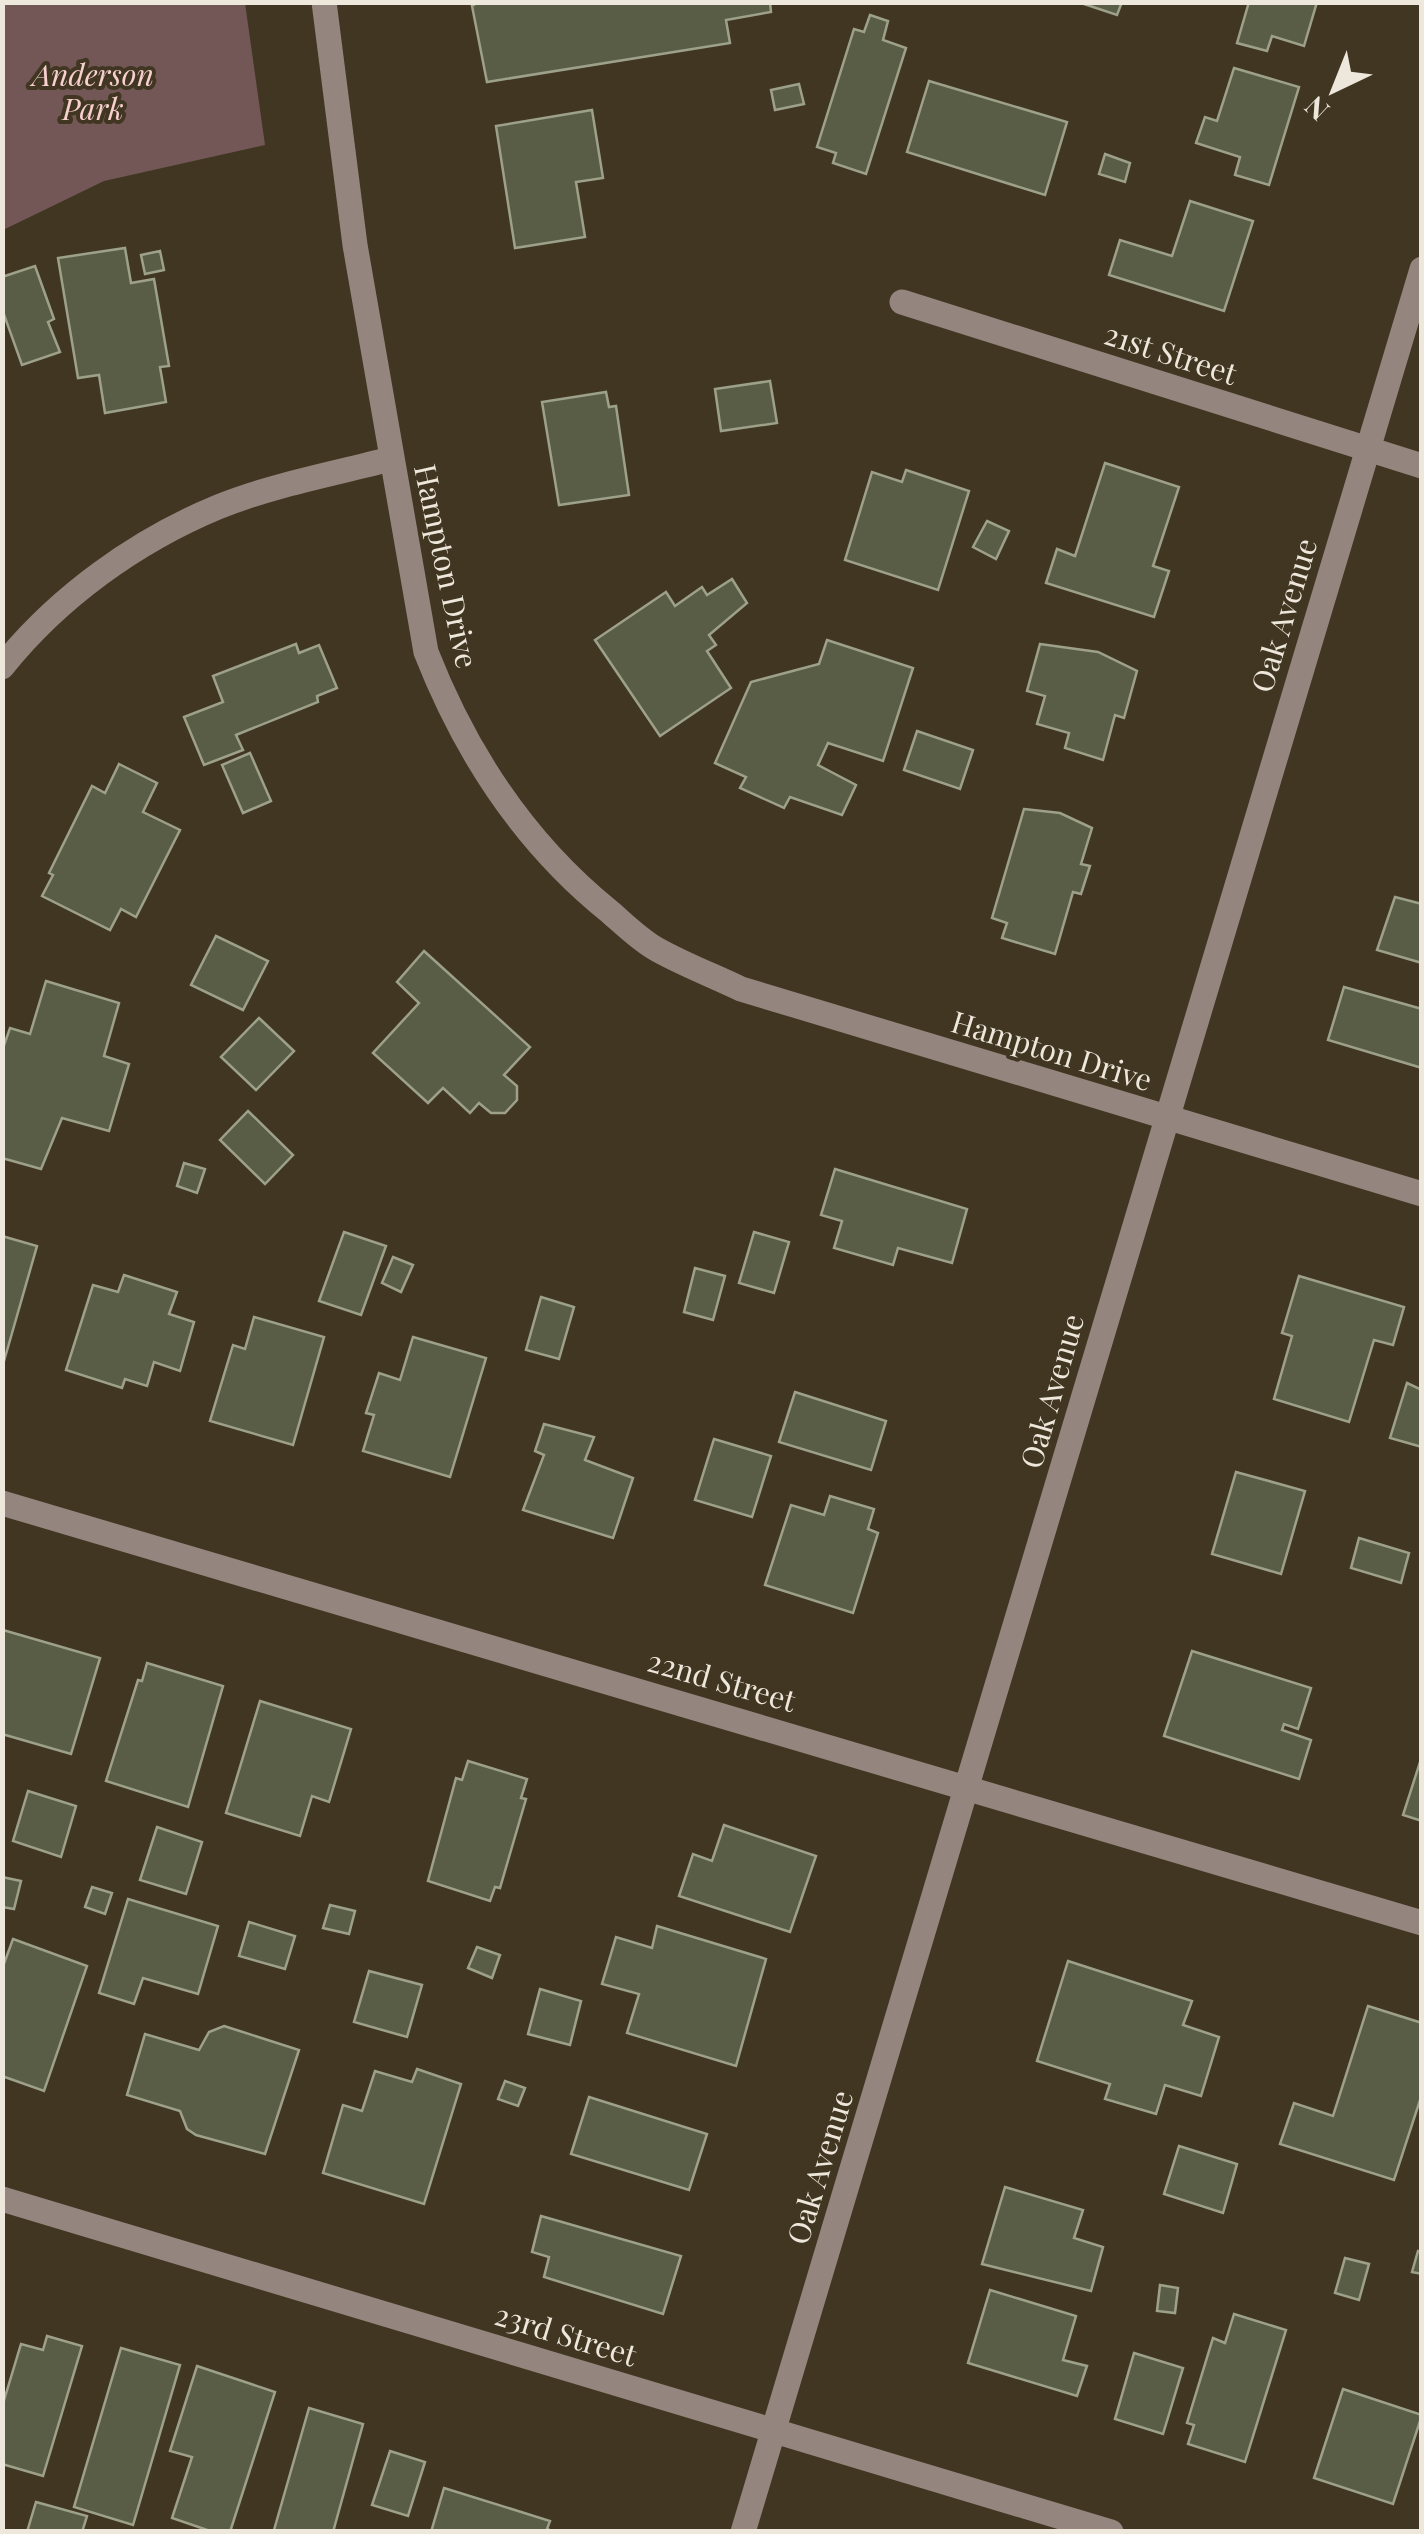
<svg xmlns="http://www.w3.org/2000/svg" width="1424" height="2534" font-family="'Playfair Display',serif">
<style>
.green{fill:#735757}
.building{fill:#5a5d46;stroke:#9ea189;stroke-width:2.5}
.lines{fill:none;stroke-linecap:round;stroke-linejoin:round}
.minor{stroke:#94867e;stroke-width:25}
.labels{text-anchor:middle;dominant-baseline:central;stroke-width:8;stroke-linejoin:round;paint-order:stroke}
.park-label{font-size:30px;font-style:italic;fill:#f8d0cf;stroke:#413622}
.street-label{font-size:30px;fill:#eee7db;stroke:#413622}
</style>
<rect width="100%" height="100%" fill="#413622"/>
<polygon class="green" points="3,2 245,3 265,145 104,181 3,230"/>
<g class="building">
<polygon points="479,2 770,2 771,12 726,20 730,43 487,82 472,6"/>
<polygon points="1078,2 1122,2 1117,15"/>
<polygon points="1249,2 1317,2 1304,46 1272,36 1267,51 1237,43"/>
<polygon points="870,15 888,21 883,40 906,48 866,174 833,163 836,153 817,147 854,29 864,32"/>
<polygon points="1234,68 1299,87 1269,185 1235,175 1240,157 1196,143 1205,117 1217,121"/>
<polygon points="929,81 1067,122 1045,195 907,152"/>
<polygon points="799,84 804,104 775,110 771,90"/>
<polygon points="592,110 603,178 576,182 585,237 515,248 496,126"/>
<polygon points="1105,154 1130,163 1125,182 1099,174"/>
<polygon points="1190,201 1253,221 1224,311 1109,275 1120,240 1172,256"/>
<polygon points="125,248 131,283 154,279 169,366 160,367 166,402 105,413 99,375 78,378 58,258"/>
<polygon points="160,251 164,270 145,274 141,255"/>
<polygon points="35,266 54,319 48,322 60,352 22,365 2,309 2,277"/>
<polygon points="770,381 777,423 721,431 715,389"/>
<polygon points="606,392 609,407 616,406 629,495 559,505 542,402"/>
<polygon points="1105,463 1179,487 1153,566 1169,571 1154,617 1046,583 1057,549 1075,556"/>
<polygon points="906,470 969,491 938,590 845,560 872,472 902,482"/>
<polygon points="987,521 1009,531 996,559 973,547"/>
<polygon points="732,579 747,603 709,635 716,645 707,651 731,688 660,736 595,640 666,592 675,606 702,587 707,595"/>
<polygon points="827,640 913,668 883,761 828,743 818,765 856,785 842,815 790,797 784,808 740,788 746,777 715,763 751,682 819,664"/>
<polygon points="296,644 299,653 319,645 337,688 317,696 318,702 236,735 243,750 204,765 184,717 223,702 213,676"/>
<polygon points="1040,644 1098,652 1137,671 1124,718 1115,715 1103,760 1065,748 1069,733 1037,724 1045,696 1027,691"/>
<polygon points="917,731 973,750 960,789 904,770"/>
<polygon points="250,753 271,801 243,813 222,765"/>
<polygon points="119,764 157,783 143,812 180,830 136,917 121,909 110,930 42,896 53,875 49,873 92,786 105,793"/>
<polygon points="1024,809 1060,813 1092,828 1081,864 1090,866 1081,894 1073,892 1055,954 1002,938 1007,923 992,918"/>
<polygon points="1395,897 1422,904 1422,963 1377,950"/>
<polygon points="216,936 268,961 243,1010 191,985"/>
<polygon points="424,951 530,1047 504,1075 517,1086 517,1100 505,1113 491,1113 479,1103 470,1113 443,1088 428,1103 373,1053 419,1003 397,982"/>
<polygon points="46,981 119,1003 104,1056 129,1064 109,1131 62,1118 41,1169 2,1158 2,1051 10,1028 30,1034"/>
<polygon points="1344,987 1422,1009 1422,1068 1328,1040"/>
<polygon points="259,1018 294,1051 256,1090 221,1057"/>
<polygon points="248,1111 293,1155 265,1184 220,1140"/>
<polygon points="184,1163 205,1169 197,1193 177,1186"/>
<polygon points="835,1169 967,1209 952,1263 898,1248 893,1265 834,1248 842,1221 821,1215"/>
<polygon points="344,1232 386,1246 361,1315 319,1301"/>
<polygon points="754,1232 789,1242 774,1293 739,1283"/>
<polygon points="2,1236 37,1246 2,1368"/>
<polygon points="393,1257 413,1265 401,1292 382,1283"/>
<polygon points="695,1268 725,1276 713,1320 684,1312"/>
<polygon points="124,1275 177,1292 169,1314 194,1322 180,1371 154,1362 147,1386 125,1379 122,1388 66,1370 93,1285 118,1292"/>
<polygon points="1299,1276 1404,1307 1393,1345 1374,1340 1349,1422 1274,1399 1292,1336 1282,1333"/>
<polygon points="541,1297 574,1307 559,1359 526,1350"/>
<polygon points="254,1317 324,1337 293,1445 210,1421 233,1345 245,1349"/>
<polygon points="413,1337 486,1358 450,1477 363,1451 374,1415 366,1413 379,1373 400,1380"/>
<polygon points="1407,1383 1422,1390 1422,1447 1390,1438"/>
<polygon points="795,1392 886,1421 871,1470 779,1442"/>
<polygon points="544,1424 594,1437 585,1460 633,1478 613,1538 523,1510 544,1455 535,1451"/>
<polygon points="714,1439 771,1456 752,1517 695,1500"/>
<polygon points="1236,1472 1305,1491 1281,1574 1212,1554"/>
<polygon points="830,1496 874,1509 868,1529 878,1533 853,1613 765,1585 791,1505 824,1515"/>
<polygon points="1359,1538 1409,1553 1401,1583 1351,1568"/>
<polygon points="3,1630 100,1658 71,1754 2,1734"/>
<polygon points="1192,1651 1311,1688 1298,1729 1284,1724 1282,1730 1311,1740 1299,1779 1164,1736"/>
<polygon points="147,1663 223,1686 188,1807 106,1781 138,1680 142,1681"/>
<polygon points="260,1701 351,1729 329,1802 312,1796 300,1836 226,1813"/>
<polygon points="1422,1756 1422,1821 1403,1815"/>
<polygon points="468,1761 527,1779 521,1798 526,1799 500,1888 495,1887 490,1901 428,1881 456,1778 462,1780"/>
<polygon points="28,1791 76,1806 61,1857 13,1841"/>
<polygon points="724,1825 816,1856 790,1932 679,1896 693,1854 712,1861"/>
<polygon points="157,1827 202,1842 186,1894 140,1880"/>
<polygon points="2,1877 21,1881 14,1909 2,1907"/>
<polygon points="92,1887 112,1893 105,1914 85,1907"/>
<polygon points="128,1899 218,1926 198,1994 143,1978 134,2004 99,1993"/>
<polygon points="330,1905 355,1911 349,1934 323,1928"/>
<polygon points="249,1922 295,1936 285,1969 239,1956"/>
<polygon points="657,1926 766,1959 736,2066 627,2033 639,1994 602,1984 616,1937 652,1948"/>
<polygon points="13,1939 87,1966 44,2091 2,2076 2,1969"/>
<polygon points="477,1947 500,1955 492,1978 468,1968"/>
<polygon points="1068,1961 1192,2001 1183,2025 1219,2037 1201,2096 1165,2085 1156,2114 1105,2099 1110,2084 1037,2061"/>
<polygon points="369,1971 422,1985 407,2037 354,2022"/>
<polygon points="540,1989 581,2001 570,2045 528,2034"/>
<polygon points="1368,2006 1422,2023 1422,2094 1394,2180 1280,2144 1294,2103 1333,2116"/>
<polygon points="224,2026 299,2050 265,2154 196,2135 187,2129 180,2111 127,2095 145,2034 199,2050 209,2032"/>
<polygon points="417,2069 461,2084 424,2204 323,2173 343,2105 362,2111 375,2071 412,2082"/>
<polygon points="505,2081 525,2088 518,2106 498,2099"/>
<polygon points="589,2097 707,2134 689,2190 571,2154"/>
<polygon points="1179,2146 1237,2164 1223,2213 1164,2194"/>
<polygon points="1005,2187 1083,2210 1074,2238 1103,2247 1091,2291 982,2264"/>
<polygon points="541,2216 681,2256 663,2314 544,2277 549,2257 532,2252"/>
<polygon points="1418,2251 1422,2252 1422,2274 1412,2272"/>
<polygon points="1345,2258 1369,2264 1359,2300 1335,2293"/>
<polygon points="1160,2285 1178,2288 1175,2313 1157,2311"/>
<polygon points="990,2290 1076,2316 1063,2360 1087,2366 1077,2396 968,2363"/>
<polygon points="1234,2314 1286,2330 1245,2462 1188,2444 1194,2425 1187,2423 1213,2338 1225,2343"/>
<polygon points="47,2336 82,2346 43,2476 2,2464 2,2407 21,2344 43,2350"/>
<polygon points="121,2348 180,2365 133,2525 74,2507"/>
<polygon points="1134,2353 1183,2368 1163,2434 1115,2419"/>
<polygon points="197,2366 275,2392 230,2532 213,2532 172,2518 192,2457 170,2451"/>
<polygon points="1343,2389 1422,2415 1393,2504 1314,2478"/>
<polygon points="309,2408 363,2424 333,2532 278,2532 274,2530"/>
<polygon points="390,2451 425,2462 408,2516 372,2505"/>
<polygon points="444,2488 550,2521 547,2529 554,2532 431,2532"/>
<polygon points="36,2502 87,2516 82,2532 27,2532"/>
</g>
<g class="lines">
<g class="minor">
<path d="M324 2 355 245 426 652C466 754 524 843 610 912 625 925 641 941 658 950 685 965 714 976 741 989L1422 1194"/>
<polyline points="902,302 1422,466"/>
<path d="M2 667C58 597 136 541 218 507 272 485 334 474 390 459"/>
<polyline points="2,1503 1422,1923"/>
<polyline points="2,2199 1111,2532"/>
<polyline points="743,2532 1422,269"/>
</g>
</g>
<g class="labels">
<g class="park-label">
<text x="93" y="74">Anderson<tspan x="93" dy="34">Park</tspan></text>
</g>
<g class="street-label">
<text transform="translate(1171 353) rotate(18)">21st Street</text>
<text transform="translate(447 566) rotate(78)">Hampton Drive</text>
<text transform="translate(1283 615) rotate(-73)">Oak Avenue</text>
<text transform="translate(1052 1050) rotate(17)">Hampton Drive</text>
<text transform="translate(1051 1391) rotate(-74)">Oak Avenue</text>
<text transform="translate(722 1680) rotate(16)">22nd Street</text>
<text transform="translate(819 2167) rotate(-73)">Oak Avenue</text>
<text transform="translate(566 2334) rotate(17)">23rd Street</text>
</g>
</g>
<rect width="1424" height="2534" fill="none" stroke="#eee7db" stroke-width="10"/>
<g transform="translate(1334 90) rotate(223)" stroke="#413622" stroke-width="8" paint-order="stroke">
<path d="M0-8L18 38L0 25L-18 38Z" fill="#eee7db"/>
<text y="-15" font-size="28" font-weight="bold" text-anchor="middle" fill="#eee7db">N</text>
</g>
</svg>
